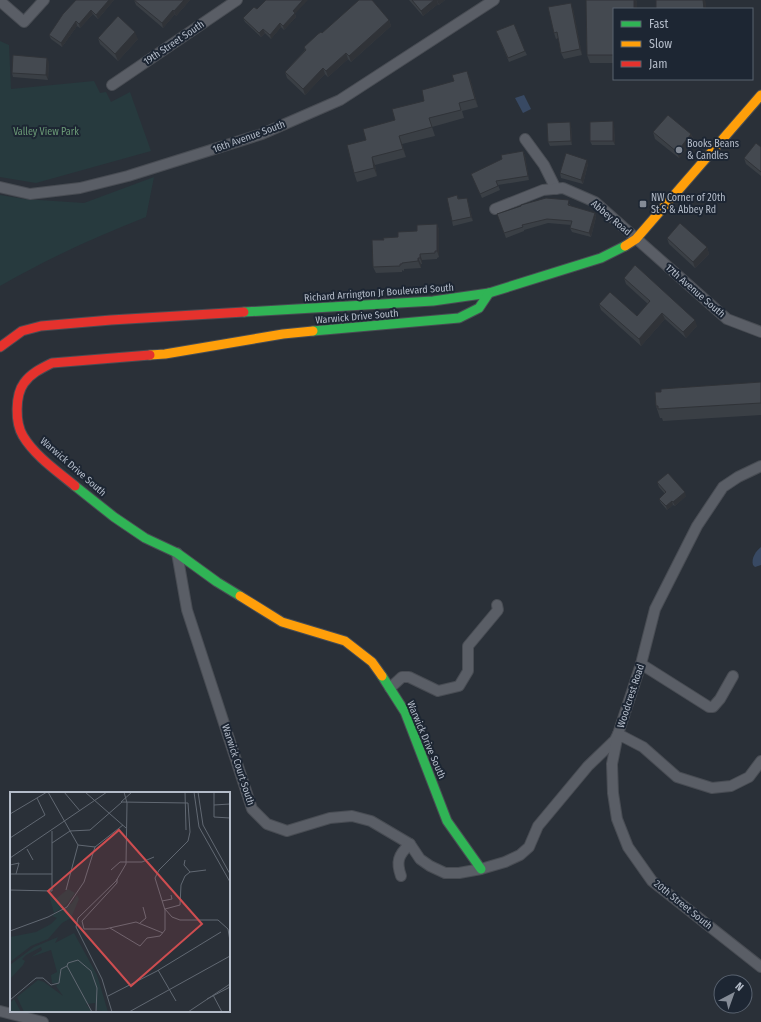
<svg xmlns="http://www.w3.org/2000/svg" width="761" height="1022" font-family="'Fira Sans Condensed',sans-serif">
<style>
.green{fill:#273a3e}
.water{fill:#384963}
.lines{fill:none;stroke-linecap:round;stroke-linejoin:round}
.street-casing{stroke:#484c53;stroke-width:12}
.fast-casing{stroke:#484c53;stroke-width:11}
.slow-casing{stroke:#484c53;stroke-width:11}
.jam-casing{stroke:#484c53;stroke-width:11}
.street{stroke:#5a5e66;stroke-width:10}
.fast{stroke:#30b455;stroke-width:9}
.slow{stroke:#ff9f0a;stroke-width:9}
.jam{stroke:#e5322d;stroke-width:9}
.wall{fill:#3a3f45}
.shaded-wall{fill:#303338}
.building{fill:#444950;stroke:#303338}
.poi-dot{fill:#848b96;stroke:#1d2633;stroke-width:1.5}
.labels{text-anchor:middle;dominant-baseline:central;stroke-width:4;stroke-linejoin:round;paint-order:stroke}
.street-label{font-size:10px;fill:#b4bcc9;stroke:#1d2633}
.park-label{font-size:10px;fill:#6b9a76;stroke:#1d2633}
.poi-label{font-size:10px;fill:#b4bcc9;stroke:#1d2633;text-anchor:start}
.inset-road{fill:none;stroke:#616872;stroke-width:1}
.view{fill:#ce4d50;fill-opacity:0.15;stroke:#ce4d50;stroke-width:2}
.inset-edge{fill:none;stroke:#b4bcc9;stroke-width:2}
</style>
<rect width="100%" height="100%" fill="#2a3038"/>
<g class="green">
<polygon points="0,41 9,45 11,89 94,81 100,93 106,92 111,102 130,92 151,151 36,183 0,177"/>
<path d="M154 177 146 217C95 237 47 259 0 286V195L24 199 84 203Z"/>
</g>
<g class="water">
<polygon points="524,95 531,109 523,113 515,98"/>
<path d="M761 547V565L755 567 753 565C751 558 756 551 761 547Z"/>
</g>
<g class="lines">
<defs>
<g id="street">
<polyline points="0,1 24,22 44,0"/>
<polyline points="112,85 237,0"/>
<polyline points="525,139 544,165 556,189"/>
<polyline points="0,187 30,194 80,188 128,176 262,134 340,100 494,0"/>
<polyline points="495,209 543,190 563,188 595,202 727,319 761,332"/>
<polyline points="177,553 187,610 252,809 267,824 287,831 330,818 352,816 371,821 410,844 420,859 430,866 445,873 459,873 481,869 505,862 520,855 529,847 538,826 588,766 615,740 618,734 641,664 655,609 697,526 723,487 738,477 761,466"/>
<polyline points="641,664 709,707 713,707 720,699 733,676"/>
<polyline points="390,688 402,677 409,677 438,691 459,686 468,671 468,646 498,610 497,605"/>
<polyline points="761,761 749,777 731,786 712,788 677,777 643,747 618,734 612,764 613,793 617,819 628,847 652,881 761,967"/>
<path d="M401 876C396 862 398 855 410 844"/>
<polyline points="0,1011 43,1022"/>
</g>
<g id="fast">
<polyline points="244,312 433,301 489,293 601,258 625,246"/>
<polyline points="313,331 459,318 479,308 489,293"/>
<polyline points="75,486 114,517 145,538 177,553 217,582 240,596"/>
<polyline points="382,676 405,712 447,821 481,869"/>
</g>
<g id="slow">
<polyline points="625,246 636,239 761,95"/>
<polyline points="150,355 165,354 283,334 313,331"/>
<polyline points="240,596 282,622 345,641 372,662 382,676"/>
</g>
<g id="jam">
<polyline points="0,347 22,331 41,326 111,320 244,312"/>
<path d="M75 486C57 471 35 456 23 436 15 423 15 395 24 383 31 373 42 368 52 363L150 355"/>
</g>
</defs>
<use href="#street" class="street-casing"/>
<use href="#fast" class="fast-casing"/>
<use href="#slow" class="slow-casing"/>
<use href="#jam" class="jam-casing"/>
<use href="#street" class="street"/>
<use href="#fast" class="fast"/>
<use href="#slow" class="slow"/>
<use href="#jam" class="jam"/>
</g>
<g class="wall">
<polygon points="76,0 114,0 98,19 93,14 80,28 77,26 62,47 51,39 49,35"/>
<polygon points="134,0 190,0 176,16 175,14 163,28 136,5"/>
<polygon points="409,0 445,0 439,5 438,4 423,16"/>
<polygon points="586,0 636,0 637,3 614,9 614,63 590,63 587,55"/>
<polygon points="257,9 295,14 296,17 284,30 281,27 271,39 265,33 261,37 245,22 243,18"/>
<polygon points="573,9 582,55 564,59 561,53 558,38 556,39 554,33"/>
<polygon points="389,20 391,26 351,62 348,59 328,77 325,74 305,95 287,78 285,72 305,50 304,47 322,33"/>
<polygon points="496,31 525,51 527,55 509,62"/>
<polygon points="98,38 138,39 118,61 100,44"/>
<polygon points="49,62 48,80 13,77 12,73"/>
<polygon points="470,79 478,107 462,111 464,118 432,127 435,136 402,144 406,157 375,165 377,176 357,182 354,173 366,140 424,101"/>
<polygon points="571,126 572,145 550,146 548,142"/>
<polygon points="614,126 615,145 592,145 590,141"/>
<polygon points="653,132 691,134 694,140 679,158 655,139"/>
<polygon points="761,147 761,176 746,164 744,158"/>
<polygon points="523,151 525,156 529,180 498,185 500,190 482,198 471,174"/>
<polygon points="588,164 583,184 561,178 560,173"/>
<polygon points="457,195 459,199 468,202 473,221 453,226 452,221"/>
<polygon points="570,204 570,206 595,213 596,217 591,237 572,232 570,228 571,225 548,223 524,230 524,231 506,238 497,214"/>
<polygon points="437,224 439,230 439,257 437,258 437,259 422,260 422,264 421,264 421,268 404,269 404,271 402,270 402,272 376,273 373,267 384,240 398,237"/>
<polygon points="667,238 707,247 709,254 695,268 669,244"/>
<polygon points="624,278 697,326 686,338 665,319 641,346 601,310 599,304 637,316 648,304 626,284"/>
<polygon points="761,382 761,415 663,421 662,418 660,418 656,406 661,392"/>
<polygon points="657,482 686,496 675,506 673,505 667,510 661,503 659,499 665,494 659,487"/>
</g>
<g class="shaded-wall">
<polygon points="109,0 114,0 98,19 96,15"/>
<polygon points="184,0 190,0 176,16 174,11"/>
<polygon points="303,0 308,0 295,14 296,17 284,30 283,26 293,11"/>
<polygon points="434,0 437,0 438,4 423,16 421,11"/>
<polygon points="437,0 445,0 439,5"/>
<polygon points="634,0 636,0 637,3 637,9 634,9"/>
<polygon points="703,0 705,0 706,3 706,9 704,9"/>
<polygon points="571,3 573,9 582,55 580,49"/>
<polygon points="91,10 93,14 80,28 79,24"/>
<polygon points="173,10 175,14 163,28 162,23"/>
<polygon points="389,20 391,26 351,62 349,56"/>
<polygon points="76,21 77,26 62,47 61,43"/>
<polygon points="280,23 281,27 271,39 270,35"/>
<polygon points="263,29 265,33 261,37 259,33"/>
<polygon points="135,32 138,39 118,61 115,54"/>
<polygon points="346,53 348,59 328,77 326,71"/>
<polygon points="47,58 49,62 48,80 46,75"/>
<polygon points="323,68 325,74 305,95 303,89"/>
<polygon points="467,71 470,79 478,107 475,99"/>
<polygon points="613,121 614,126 615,145 613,141"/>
<polygon points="570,122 571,126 572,145 571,141"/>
<polygon points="691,134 694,140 679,158 677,152"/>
<polygon points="399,136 402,144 406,157 403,149"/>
<polygon points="523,151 525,156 529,180 528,176"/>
<polygon points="372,157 375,165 377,176 374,168"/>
<polygon points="587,160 588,164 583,184 581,180"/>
<polygon points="467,198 468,202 473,221 471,217"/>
<polygon points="595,213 596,217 591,237 589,233"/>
<polygon points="437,224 439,230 439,257 437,251"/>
<polygon points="707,247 709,254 695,268 693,262"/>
<polygon points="420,254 422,260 422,264 420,258"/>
<polygon points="418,258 421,264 421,268 418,261"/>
<polygon points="662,313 665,319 641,346 639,339"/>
<polygon points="695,320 697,326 686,338 683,332"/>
<polygon points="685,492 686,496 675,506 673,502"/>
<polygon points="672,501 673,505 667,510 666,506"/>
</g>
<g class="building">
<polygon points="76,0 109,0 96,15 91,10 79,24 76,21 61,43 49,35 63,14"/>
<polygon points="134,0 184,0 174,11 173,10 162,23"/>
<polygon points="266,0 303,0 293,11 295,13 283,26 280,23 270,35 263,29 259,33 243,18 254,7 257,9"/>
<polygon points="359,0 372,0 389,20 349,56 346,53 326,71 323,68 303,89 285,72 306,50 304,47 318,34 321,32 322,33"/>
<polygon points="412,0 434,0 421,11"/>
<polygon points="586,0 634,0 634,9 614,9 614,55 587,55"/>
<polygon points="656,0 703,0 704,9 656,9"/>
<polygon points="571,3 580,49 561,53 557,32 554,33 548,7"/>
<polygon points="118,16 135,32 115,54 98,38"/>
<polygon points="514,24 525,51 508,58 496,31"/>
<polygon points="13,55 47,58 46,75 12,73"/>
<polygon points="467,71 475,99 459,103 461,110 429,118 432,127 399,136 403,149 372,157 374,168 354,173 347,145 366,140 363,129 395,120 392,109 424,101 422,90 454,81 452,75"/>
<polygon points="668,115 691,134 677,152 653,132"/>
<polygon points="613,121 613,141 590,141 590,122"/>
<polygon points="570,122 571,141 548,142 547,123"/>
<polygon points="756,143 761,147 761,172 744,158"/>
<polygon points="523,151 528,176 496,181 498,186 480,194 471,174 502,159 501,155"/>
<polygon points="566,153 587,160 581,180 560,173"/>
<polygon points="457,195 458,199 467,198 471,217 452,221 447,198"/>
<polygon points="546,198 569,200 568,205 595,213 589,233 570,228 572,221 547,219 522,225 523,227 504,233 497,214 521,206 521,205"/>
<polygon points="680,223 707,247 693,262 667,238"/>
<polygon points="437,224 437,251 435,251 435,253 420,254 420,258 418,258 418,261 402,263 402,264 400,264 400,266 373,267 372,240 384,240 383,238 398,237 398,232 417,231 417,225"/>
<polygon points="635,265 695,320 683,332 662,313 639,339 599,304 610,292 637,316 650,301 624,278"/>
<polygon points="761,382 761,403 658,409 658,406 656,406 655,392 661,392 661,389"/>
<polygon points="668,473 685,492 673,502 672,501 666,506 659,499 666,492 657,482"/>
</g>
<g class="poi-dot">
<circle cx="679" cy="150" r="4"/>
<rect x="639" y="200" width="8" height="8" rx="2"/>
</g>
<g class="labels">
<g class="street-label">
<text transform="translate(174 43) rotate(-34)">19th Street South</text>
<text transform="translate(249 137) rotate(-20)">16th Avenue South</text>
<text transform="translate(611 218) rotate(40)">Abbey Road</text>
<text transform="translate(695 291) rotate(41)">17th Avenue South</text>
<text transform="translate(379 293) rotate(-4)">Richard Arrington Jr Boulevard South</text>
<text transform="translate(357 317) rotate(-5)">Warwick Drive South</text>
<text transform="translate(73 467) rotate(41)">Warwick Drive South</text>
<text transform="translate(631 696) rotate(-72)">Woodcrest Road</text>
<text transform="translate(426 740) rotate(67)">Warwick Drive South</text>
<text transform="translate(238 765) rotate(72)">Warwick Court South</text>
<text transform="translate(683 905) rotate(39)">20th Street South</text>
</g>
<g class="park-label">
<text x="46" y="132">Valley View Park</text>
</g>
<g class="poi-label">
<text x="687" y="144">Books Beans<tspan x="687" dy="12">&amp; Candles</tspan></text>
<text x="651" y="198">NW Corner of 20th<tspan x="651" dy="12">St S &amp; Abbey Rd</tspan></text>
</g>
</g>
<g transform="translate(10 792)">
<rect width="220" height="220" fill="#2a3038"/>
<path d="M58 97 65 101 56 113 44 121 39 103 47 106ZM67 103 69 107 61 126 52 131 38 147 21 154 0 170V145L26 140 41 132 47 126 42 124 62 111ZM64 141 87 183 98 220 86 218 85 211 76 212 82 220H14L7 205 28 188 34 190 53 204 46 194 48 192 42 191 41 183 47 180 41 158 21 165 32 158 31 155 16 163 12 167 15 169 13 173 0 187V173L24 155 48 145 45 151ZM4 207 11 220H1L0 211Z" fill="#273a3e"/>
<path class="inset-road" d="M38 0 68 53 56 98M54 0 70 19M75 0 116 36M175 0 176 38M184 0 189 35 220 90M188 0 193 33 220 82M204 0V25L220 26M111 10 122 0M204 13 220 12M0 22 37 0M0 46 35 23 27 6M42 51 60 39 80 38 112 10 178 11 180 40 178 49 149 78 145 86 155 118V138L150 144 137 146 130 154 100 136M68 53 85 55M17 57 23 68M0 66 97 0M175 68 174 73 180 80M0 73 9 71 6 82M101 78 110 70H132L144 65M196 78 180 80 175 84 171 93 170 113 155 117 162 125 170 128H208L218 137 220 149M0 82H42M107 87V91L72 129 74 137H95L126 130 153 141M0 98 42 99V39M152 109 162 107 161 103M130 131 136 126 133 115M0 139 38 125 57 115 74 90 85 55 113 33M57 174 58 171 68 168 81 179 87 196 86 220M57 174 82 220M148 178 166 209M203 203 212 220M98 204 147 179 211 140M197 207 220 195M0 208 26 186H33L41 193 49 191 51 177 57 174M102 220 92 187 66 135 68 126 106 89 116 72 117 11 114 0M119 220 220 164M178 220 220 192"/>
<path class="view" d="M109 38 192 132 121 194 38 99Z"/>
<rect width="220" height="220" class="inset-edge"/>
</g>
<rect x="613" y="8" width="140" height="72" fill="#1d2633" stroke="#59626f"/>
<rect x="621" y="21" width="20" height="6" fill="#30b455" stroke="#59626f"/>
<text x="649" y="28" font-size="12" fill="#b4bcc9">Fast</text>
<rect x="621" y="41" width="20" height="6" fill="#ff9f0a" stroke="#59626f"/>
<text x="649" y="48" font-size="12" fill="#b4bcc9">Slow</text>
<rect x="621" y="61" width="20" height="6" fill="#e5322d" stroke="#59626f"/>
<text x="649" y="68" font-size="12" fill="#b4bcc9">Jam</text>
<g transform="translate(733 994) rotate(41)"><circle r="19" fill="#1d2633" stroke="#59626f"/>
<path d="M0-3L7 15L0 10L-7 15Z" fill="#848b96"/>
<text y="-6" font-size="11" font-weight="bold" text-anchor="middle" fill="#b4bcc9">N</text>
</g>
</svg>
